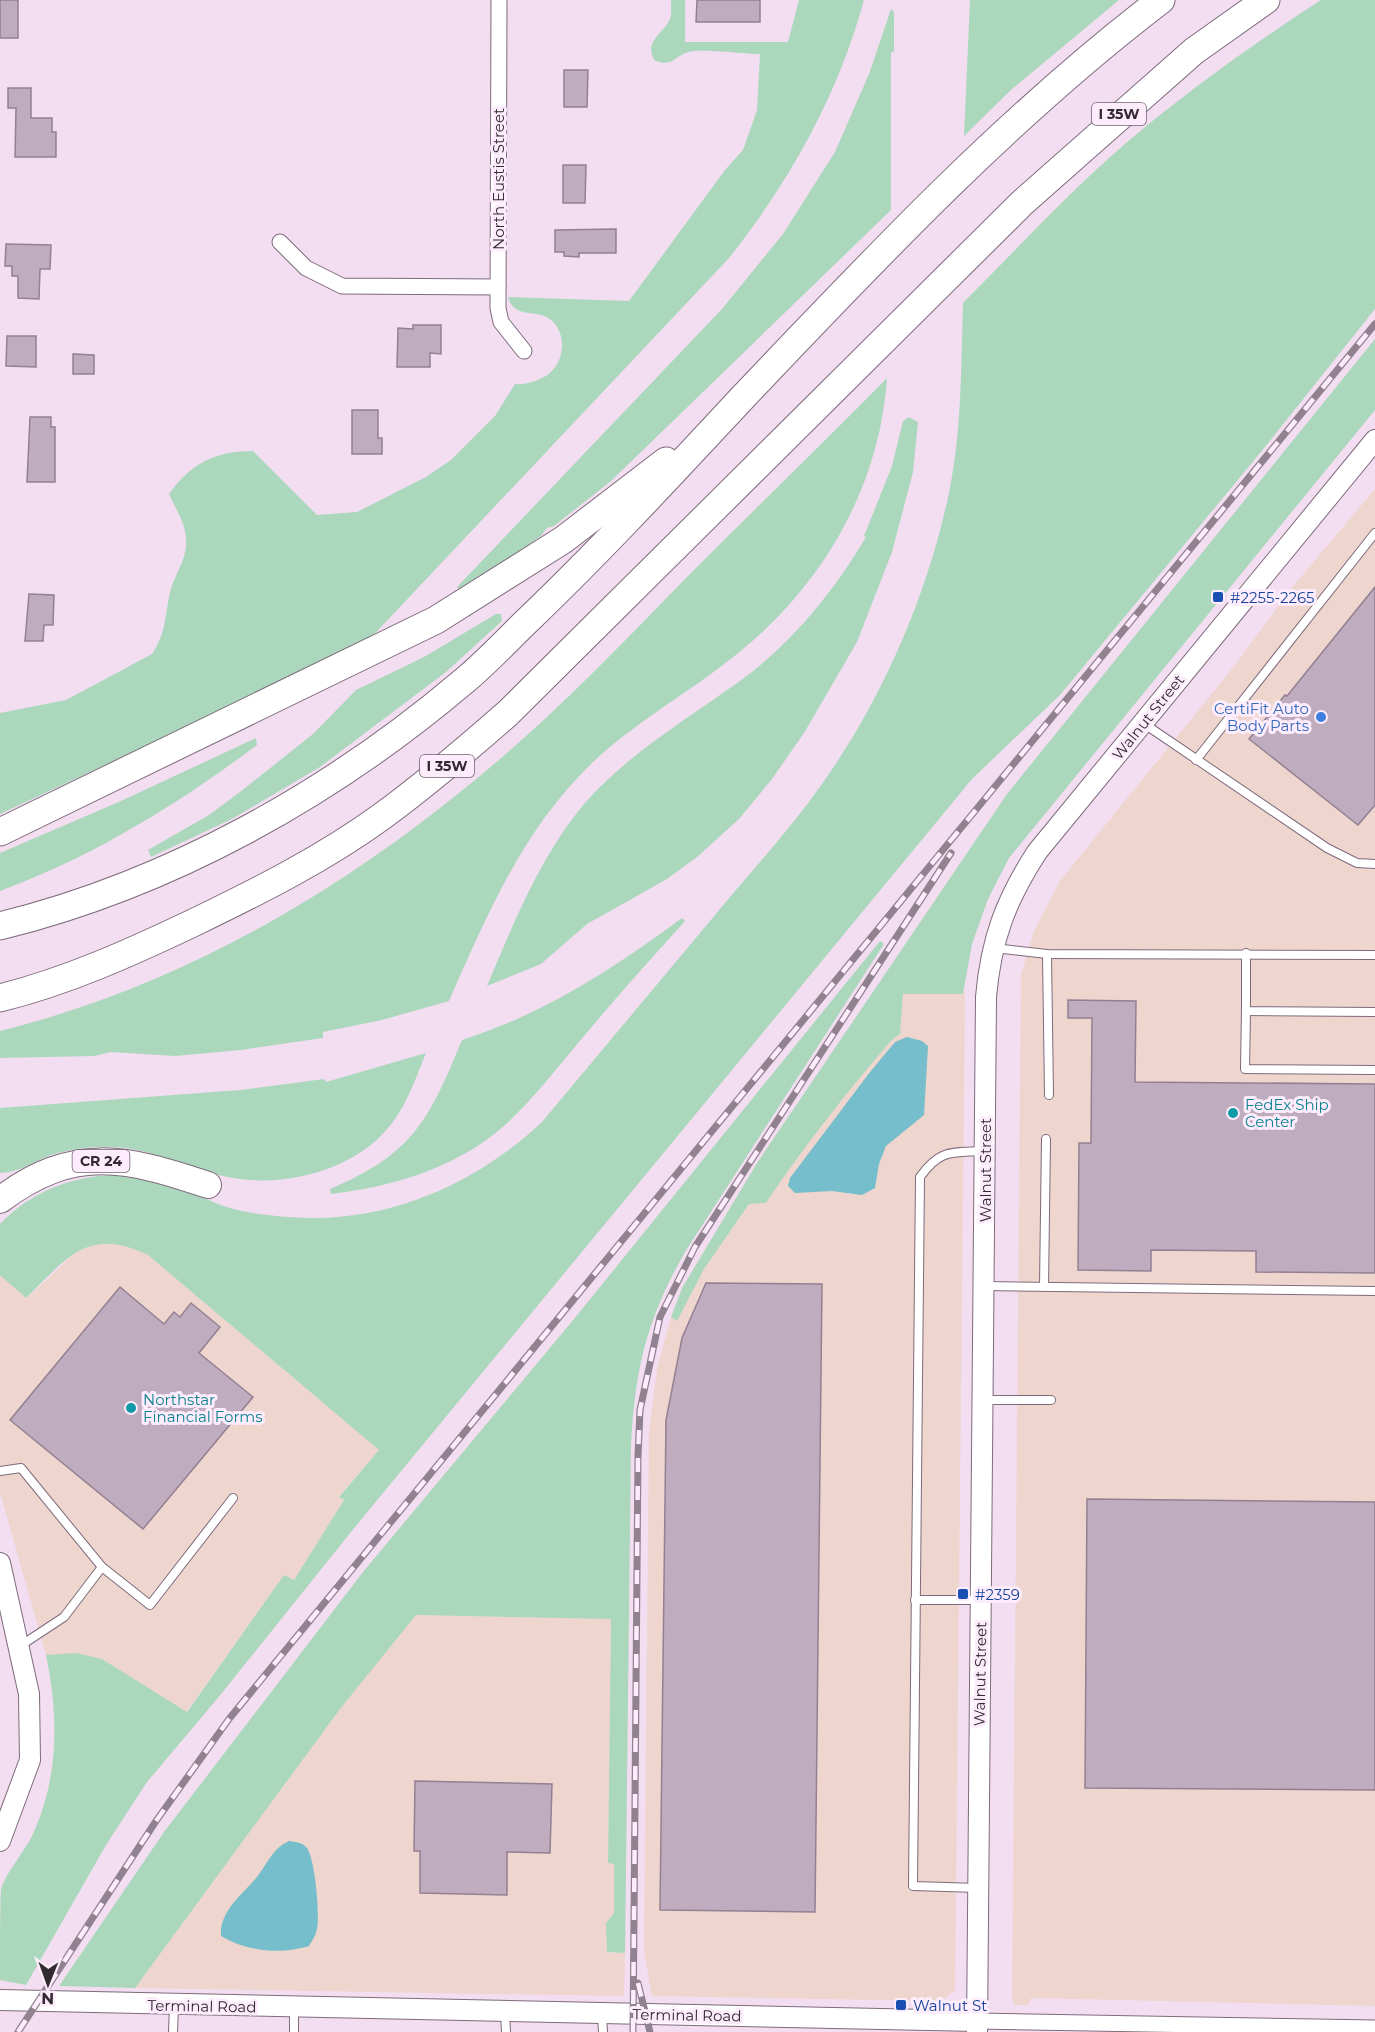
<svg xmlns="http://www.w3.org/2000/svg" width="1375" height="2032" font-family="Montserrat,sans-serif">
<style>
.industrial{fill:#eed5ce}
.green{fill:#abd8bd}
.water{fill:#76becb}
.building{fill:#bfacbe;stroke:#938092;stroke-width:1.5}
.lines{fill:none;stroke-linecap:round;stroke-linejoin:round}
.service-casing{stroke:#7e6b7c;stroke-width:10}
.minor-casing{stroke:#7e6b7c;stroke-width:17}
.tertiary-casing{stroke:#7e6b7c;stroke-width:22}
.trunk-casing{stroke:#7e6b7c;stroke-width:28}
.motorway-casing{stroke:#7e6b7c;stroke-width:29}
.service{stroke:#fff;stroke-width:8}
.minor{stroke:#fff;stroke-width:15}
.tertiary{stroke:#fff;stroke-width:20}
.trunk{stroke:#fff;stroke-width:26}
.motorway{stroke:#fff;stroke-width:27}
.rail-casing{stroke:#91828f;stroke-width:7}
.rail{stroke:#fdecfb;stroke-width:4.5;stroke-dasharray:14;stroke-linecap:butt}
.transit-dot{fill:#1a4fb4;stroke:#fdecfb;stroke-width:2}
.shop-dot{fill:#3f7fe0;stroke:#fdecfb;stroke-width:2}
.culture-dot{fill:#0f9aa8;stroke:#fdecfb;stroke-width:2}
.labels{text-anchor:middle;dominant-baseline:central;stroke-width:6;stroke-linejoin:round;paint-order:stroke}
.shield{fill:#fdecfb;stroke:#6f646e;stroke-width:1.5}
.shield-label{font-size:14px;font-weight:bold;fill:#322a31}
.street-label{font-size:15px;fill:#322a31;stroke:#fdecfb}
.transit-label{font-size:15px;fill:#164399;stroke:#fdecfb;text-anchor:start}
.shop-label{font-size:15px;fill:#366cbe;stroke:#fdecfb;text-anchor:end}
.culture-label{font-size:15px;fill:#0d838f;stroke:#fdecfb;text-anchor:start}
</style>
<rect width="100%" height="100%" fill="#f3ddf0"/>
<g class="industrial">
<polygon points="1375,489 1375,2006 1031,1998 1028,2005 1015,2005 1012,2000 1021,975 1034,931 1060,881 1236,664 1290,590"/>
<polygon points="965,991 955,1990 941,2001 934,2001 652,1996 644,1951 649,1433 657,1369 671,1317 677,1320 704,1269 749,1204 766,1203 797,1156 845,1094 891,1041 900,1034 903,994 963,994"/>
<polygon points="113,1242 126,1244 148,1255 379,1450 339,1496 344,1500 294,1580 284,1575 186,1712 102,1659 46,1655 0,1492 0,1275 27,1298 76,1252 96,1244"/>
<polygon points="415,1615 611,1619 608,1863 614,1863 614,1913 609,1918 610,1953 625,1953 624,1996 135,1988 340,1709"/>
</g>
<g class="green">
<path d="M671 0H685V42H788L799 0H864C838 95 791 179 730 257L365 644 0 814V713L66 700 152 654C166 634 165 615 170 592 175 573 188 558 186 538 185 522 175 508 169 494 191 463 216 451 253 451L317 515 357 512 426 477 451 460 495 416 515 384C524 385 533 382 542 378 563 369 570 336 551 320 537 308 514 320 508 297L629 301 725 170 743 150 757 110 760 54C747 54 697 48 688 52 674 57 671 68 654 60 644 40 663 35 670 19 672 14 671 6 671 0Z"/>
<polygon points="970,0 1119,0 1012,89 964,136"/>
<path d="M1321 0H1375V309L1265 447 1060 695 972 779 355 1527 217 1699 147 1782 106 1845 26 1985 0 1980C0 1963 0 1902 1 1889 7 1871 22 1855 31 1838 59 1780 59 1717 46 1655L76 1653 102 1659 187 1712 284 1575 294 1580 344 1500 339 1497 379 1450 148 1255C88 1226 67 1258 26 1298L0 1275V1224C38 1184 96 1167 150 1179 170 1184 193 1192 209 1200 233 1212 264 1215 289 1217 383 1225 474 1186 542 1122 598 1055 654 988 710 921 747 876 788 832 822 784 883 698 927 596 949 493 962 430 961 366 963 303 1017 249 1069 192 1126 143 1189 90 1253 44 1321 0Z"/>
<polygon points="891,9 894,12 894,52 891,52 891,210 611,481 554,526 547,528 541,536 461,591 457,587 722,309 783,234 835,152 869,74"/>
<path d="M1375 339V410L1009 858 988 899 972 944 963 994H903L900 1034 891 1041C846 1093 804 1146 766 1203L749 1204 704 1269 677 1321 671 1317 682 1288 757 1163 1007 794Z"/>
<path d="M887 378C880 485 825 581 743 649 693 691 640 718 593 762 523 829 487 915 449 1001L382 1020 323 1032V1038L241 1050 175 1056 111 1052 94 1056 0 1058V1031C198 982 374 872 525 737 583 685 638 627 693 571 758 506 822 444 887 378Z"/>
<path d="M909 417 918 422 913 472 892 552 857 642 804 733 772 779 739 819 697 857 667 879 587 924 541 964 487 986C513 924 542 853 585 803 632 749 698 713 752 672 798 635 836 588 866 537L864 536 892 466 903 421Z"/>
<polygon points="496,614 501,614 502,621 446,672 320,767 232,819 151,857 148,850 209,815 240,792 313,734 356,690 424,657"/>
<path d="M256 738 257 745C177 805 94 856 0 891V853L121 801Z"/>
<path d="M682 918 685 921C649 961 613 1001 579 1042 545 1082 513 1127 466 1153 423 1177 379 1188 331 1194L330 1189C413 1154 429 1120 462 1040 544 1014 613 969 682 918Z"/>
<path d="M880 941 884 944 685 1252C646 1321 635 1369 631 1446L625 1953 607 1952 606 1923 614 1913V1864L608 1863 611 1619 416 1615 340 1709 135 1988 59 1986 164 1832 363 1572 574 1319Z"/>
<path d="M426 1053C417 1075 409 1099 395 1119 361 1169 286 1189 228 1177 187 1169 158 1150 114 1147 93 1146 71 1149 51 1155 35 1161 18 1173 0 1173V1108L240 1090 324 1079 326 1082Z"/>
</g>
<g class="water">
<polygon points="907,1037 922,1041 928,1046 924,1115 886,1146 879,1164 875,1188 862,1195 832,1191 795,1193 788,1186 790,1178 870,1072 895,1042"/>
<path d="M289 1841C295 1842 301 1842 306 1847 315 1855 320 1916 317 1929 316 1935 312 1941 309 1946 281 1955 246 1951 221 1936 219 1911 243 1894 257 1877 267 1864 273 1848 289 1841Z"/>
</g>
<g class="building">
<rect x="0" y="0" width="18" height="38"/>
<polygon points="697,0 760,0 760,22 696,22"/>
<polygon points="564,70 588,70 587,107 564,107"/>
<polygon points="8,88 31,88 31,118 52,118 52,132 56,132 56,157 15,157 16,108 8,108"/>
<polygon points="563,165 586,165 585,203 563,203"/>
<polygon points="616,229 616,253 579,253 579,257 564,256 564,252 555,252 555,230"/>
<polygon points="6,244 51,245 50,269 40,269 39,299 18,298 18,276 12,276 12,266 5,266"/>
<polygon points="413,325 441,325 441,354 430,353 430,367 397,367 398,328 413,329"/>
<polygon points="7,336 36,336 36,367 6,366"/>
<polygon points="73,354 94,355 94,374 73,374"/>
<polygon points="352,410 378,410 378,438 382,438 382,454 352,454"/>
<polygon points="30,417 51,417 51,427 55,427 55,482 27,482"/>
<polygon points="1375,587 1375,805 1358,825 1249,739 1285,695 1287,696"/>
<polygon points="29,594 54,595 53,625 44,625 43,641 25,641"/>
<polygon points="1068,1000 1136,1001 1135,1082 1375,1084 1375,1273 1256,1272 1256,1251 1151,1250 1151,1271 1078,1270 1079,1143 1091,1143 1092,1018 1068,1018"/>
<polygon points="706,1283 822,1284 815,1912 660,1910 666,1420 682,1338"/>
<polygon points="120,1287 164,1324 174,1312 180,1317 191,1303 220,1327 199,1353 253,1397 143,1529 10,1420"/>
<polygon points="1087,1499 1375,1502 1375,1790 1085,1788"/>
<polygon points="415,1781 552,1784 550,1853 507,1852 507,1895 420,1893 420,1851 414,1851"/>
</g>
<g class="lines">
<defs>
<g id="service">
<polyline points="1143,723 1327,848 1357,863 1375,864"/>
<polyline points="1196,760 1375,533"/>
<polyline points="994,948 1047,954 1375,955"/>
<polyline points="1246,953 1246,1011 1375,1012"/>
<polyline points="1047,954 1049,1095"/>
<polyline points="1246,1011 1245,1069 1375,1070"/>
<polyline points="984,1286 1375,1291"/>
<polyline points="1044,1287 1046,1139"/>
<polyline points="983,1400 1051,1400"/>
<polyline points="0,1471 21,1468 102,1567 64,1617 20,1646"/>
<polyline points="102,1567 150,1605 233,1498"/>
<polyline points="915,1600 980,1600"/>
<path d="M978 1888 913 1886 920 1177C940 1149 951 1153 983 1151"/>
<polyline points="505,2013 506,2032"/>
<polyline points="602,2015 603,2032"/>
<polyline points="173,2032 174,2005"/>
<polyline points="294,2032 294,2008"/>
</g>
<g id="minor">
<polyline points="499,0 498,308 501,322 524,351"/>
<polyline points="280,242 306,268 342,286 498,287"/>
<polyline points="977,2021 1375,2028"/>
</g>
<g id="tertiary">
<polyline points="0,1563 29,1694 30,1760 0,1841"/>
<polyline points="0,2000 977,2021"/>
<path d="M977 2032 986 997C991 939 1006 900 1037 852L1375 440"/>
</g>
<path id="trunk" d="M0 1200C74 1144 127 1158 208 1185"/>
<g id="motorway">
<polyline points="0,832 436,620 563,540 666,461"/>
<path d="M0 926C170 884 331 794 464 681 487 662 508 639 530 618 605 546 674 471 745 395 877 256 1009 116 1161 0"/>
<path d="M0 998C68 981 132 952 195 922 259 891 323 859 381 817 425 785 467 749 508 713L1022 203 1194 51 1266 0"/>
</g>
</defs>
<use href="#service" class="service-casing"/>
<use href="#minor" class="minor-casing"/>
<use href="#tertiary" class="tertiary-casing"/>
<use href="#trunk" class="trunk-casing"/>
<use href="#motorway" class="motorway-casing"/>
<use href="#service" class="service"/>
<use href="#minor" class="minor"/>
<use href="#tertiary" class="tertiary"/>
<use href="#trunk" class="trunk"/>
<use href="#motorway" class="motorway"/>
<defs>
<g id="rail">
<polyline points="638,1983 650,2032"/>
<polyline points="18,2032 156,1821 229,1719 1375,324"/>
<polyline points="633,2032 638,1456 640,1410 660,1317 695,1247 951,853"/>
</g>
</defs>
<use href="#rail" class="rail-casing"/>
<use href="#rail" class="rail"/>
</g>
<g class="transit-dot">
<rect x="1212" y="591" width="12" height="12" rx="3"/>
<rect x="957" y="1588" width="12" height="12" rx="3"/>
<rect x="895" y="1999" width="12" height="12" rx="3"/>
</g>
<circle class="shop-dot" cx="1321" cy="717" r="6"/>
<g class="culture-dot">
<circle cx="1233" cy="1113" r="6"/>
<circle cx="131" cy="1408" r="6"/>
</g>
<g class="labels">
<g class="shield">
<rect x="1092" y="103" width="54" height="22" rx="4.5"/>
<rect x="420" y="755" width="54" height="22" rx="4.5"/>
<rect x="72.5" y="1150" width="57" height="22" rx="4.5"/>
</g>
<g class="shield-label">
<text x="1119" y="114">I 35W</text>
<text x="447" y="766">I 35W</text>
<text x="101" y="1161">CR 24</text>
</g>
<g class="street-label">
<text transform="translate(498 179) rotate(-90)">North Eustis Street</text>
<text transform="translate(1148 717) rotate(-51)">Walnut Street</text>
<text transform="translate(985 1170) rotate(-90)">Walnut Street</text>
<text transform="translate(980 1674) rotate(-89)">Walnut Street</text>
<text transform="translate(202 2006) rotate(1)">Terminal Road</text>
<text transform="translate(687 2015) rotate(1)">Terminal Road</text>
</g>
<g class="transit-label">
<text x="1230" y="597">#2255-2265</text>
<text x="975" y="1594">#2359</text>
<text x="913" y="2005">Walnut St</text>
</g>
<g class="shop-label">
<text x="1309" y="708">CertiFit Auto<tspan x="1309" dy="17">Body Parts</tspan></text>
</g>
<g class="culture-label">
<text x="1245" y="1104">FedEx Ship<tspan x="1245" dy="17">Center</tspan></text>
<text x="143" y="1399">Northstar<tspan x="143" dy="17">Financial Forms</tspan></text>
</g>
</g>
<g transform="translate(48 1984) rotate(181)" stroke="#fdecfb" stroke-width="4.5" paint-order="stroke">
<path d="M0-4.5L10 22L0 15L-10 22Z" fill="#322a31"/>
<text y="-9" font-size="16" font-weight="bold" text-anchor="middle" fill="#322a31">N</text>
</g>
</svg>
